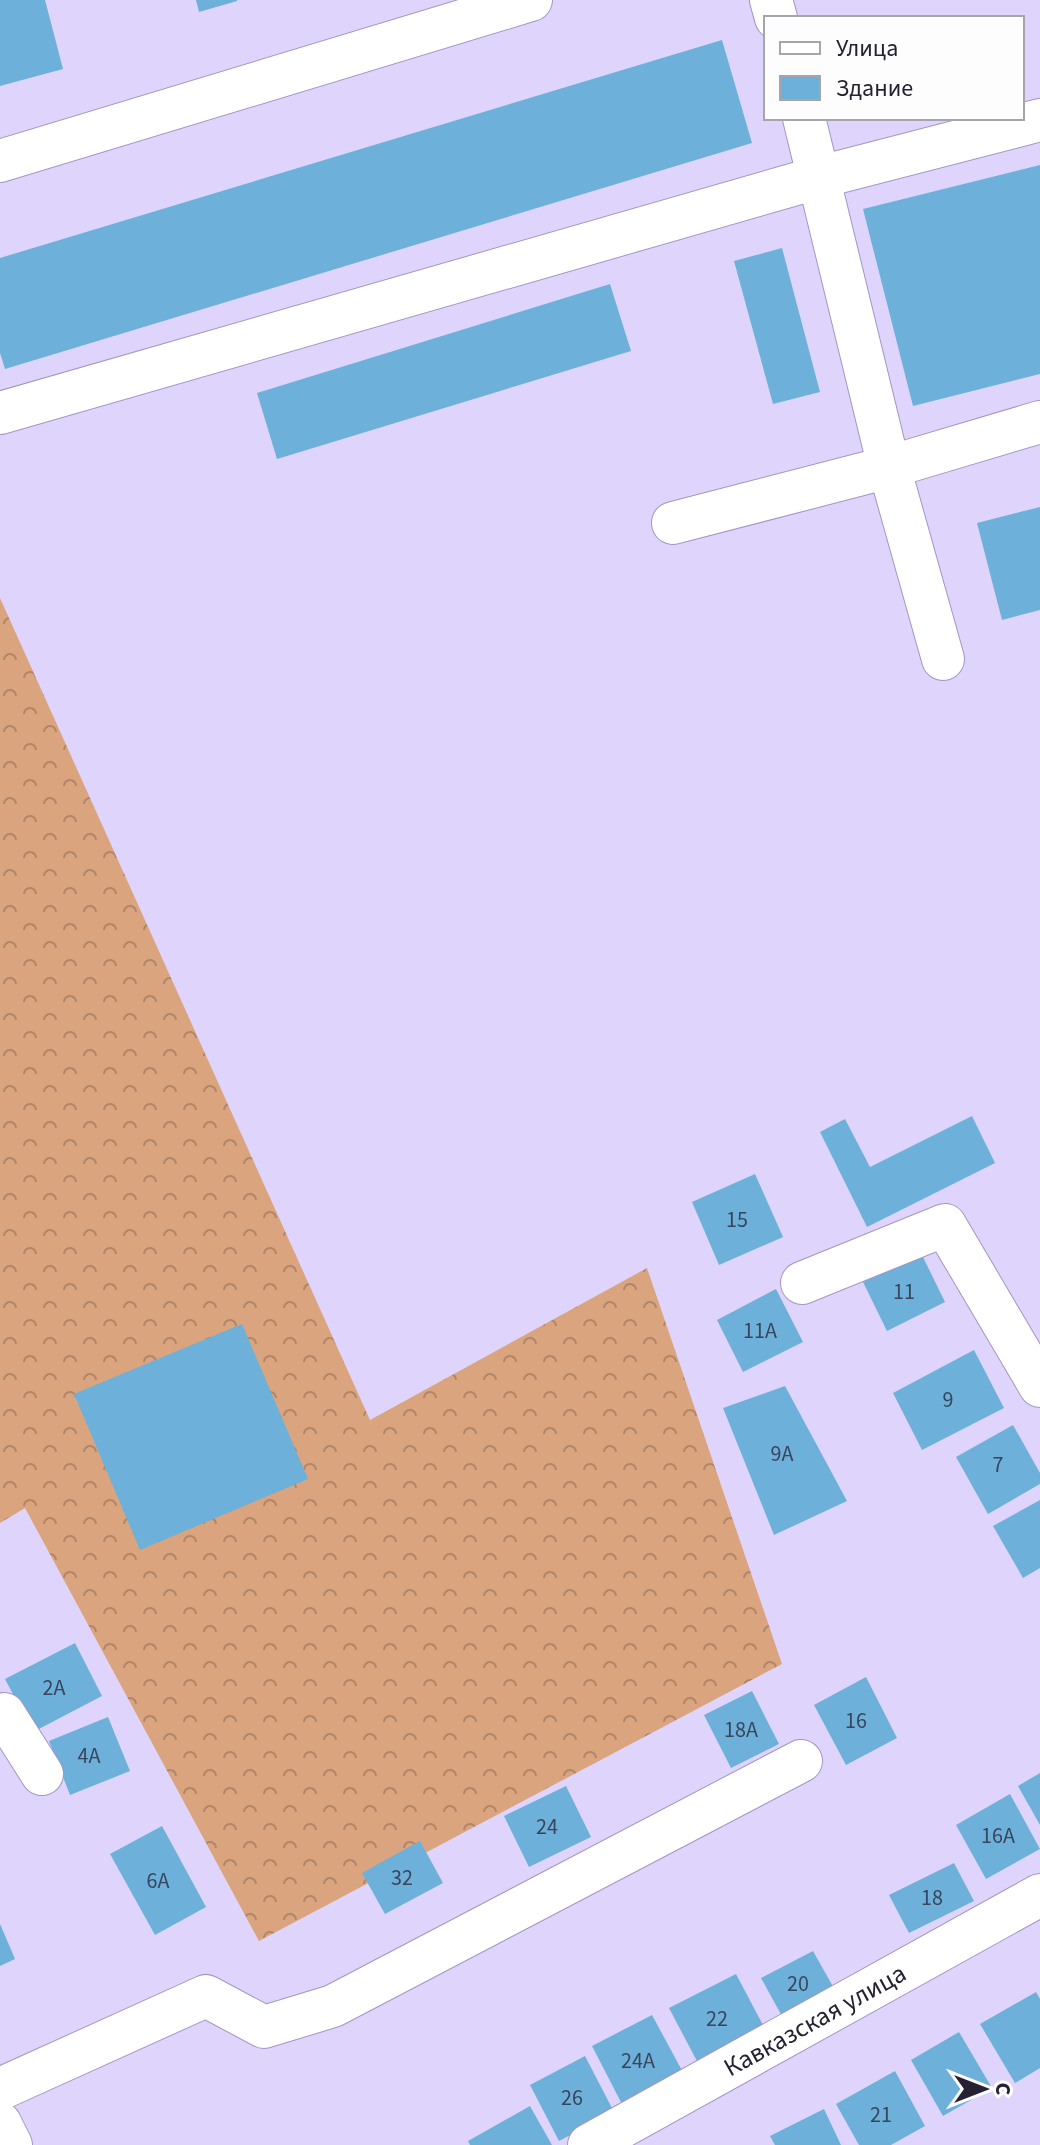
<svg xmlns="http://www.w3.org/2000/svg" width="1040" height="2145" font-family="'Source Sans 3',sans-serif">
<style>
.forest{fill:url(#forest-crowns)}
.building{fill:#6db0da}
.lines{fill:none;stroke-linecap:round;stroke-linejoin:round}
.minor-casing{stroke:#a396c4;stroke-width:44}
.minor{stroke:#fff;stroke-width:42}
.labels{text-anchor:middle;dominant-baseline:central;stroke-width:7;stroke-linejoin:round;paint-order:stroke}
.number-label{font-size:22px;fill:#38455d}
.street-label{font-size:26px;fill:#262133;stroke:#fdfdfd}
</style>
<defs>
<pattern id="forest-crowns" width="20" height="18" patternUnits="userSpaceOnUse" patternTransform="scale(2)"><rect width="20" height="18" fill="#d9a47e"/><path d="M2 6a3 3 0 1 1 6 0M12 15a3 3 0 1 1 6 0" fill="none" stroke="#b08568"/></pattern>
</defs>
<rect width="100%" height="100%" fill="#dfd5fc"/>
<polygon class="forest" points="0,598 370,1420 647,1268 782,1664 259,1941 25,1508 0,1523"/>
<g class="building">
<polygon points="0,0 45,0 63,69 0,86"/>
<polygon points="196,0 237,0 237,1 199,12"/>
<polygon points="722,40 752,143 5,369 0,353 0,258"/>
<polygon points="1040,165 1040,374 913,406 863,209"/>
<polygon points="782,248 820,392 773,404 734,261"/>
<polygon points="610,284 631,351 277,459 257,393"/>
<polygon points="1040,507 1040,610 1002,620 977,523"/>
<polygon points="972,1116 995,1163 867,1227 820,1132 845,1119 870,1167"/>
<polygon points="755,1174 783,1237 719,1265 692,1202"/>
<polygon points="921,1253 945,1302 887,1331 863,1282"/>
<polygon points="776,1289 803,1342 743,1372 717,1320"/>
<polygon points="242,1324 308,1479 140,1550 74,1394"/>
<polygon points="974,1350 1004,1408 922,1450 893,1393"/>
<polygon points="785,1386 847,1501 774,1535 723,1408"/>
<polygon points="1013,1425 1040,1473 1040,1484 988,1514 956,1457"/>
<polygon points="1040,1500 1040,1568 1023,1578 993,1526"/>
<polygon points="75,1643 102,1696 33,1732 5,1679"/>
<polygon points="866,1677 897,1738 846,1765 814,1705"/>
<polygon points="752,1691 779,1744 731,1768 704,1715"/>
<polygon points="108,1717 130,1771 70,1795 49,1741"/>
<polygon points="1040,1773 1040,1825 1018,1786"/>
<polygon points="566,1786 591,1837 529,1867 504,1816"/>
<polygon points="1010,1794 1040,1849 986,1879 956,1825"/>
<polygon points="162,1826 206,1907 155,1935 110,1854"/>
<polygon points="420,1841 443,1883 385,1914 362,1873"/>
<polygon points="954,1863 974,1901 909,1933 889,1895"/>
<polygon points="0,1924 15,1959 0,1966"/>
<polygon points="813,1951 835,1990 783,2018 761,1978"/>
<polygon points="736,1974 765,2029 698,2063 669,2008"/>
<polygon points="1036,1992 1040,1999 1040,2068 1015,2083 980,2024"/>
<polygon points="652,2015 685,2076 624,2108 592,2046"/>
<polygon points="959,2032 992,2088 943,2116 911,2060"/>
<polygon points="585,2056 614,2112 559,2141 530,2085"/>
<polygon points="895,2071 925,2126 891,2145 859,2145 836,2104"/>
<polygon points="530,2106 552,2145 470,2145 468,2141"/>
<polygon points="824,2109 841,2145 775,2145 770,2136"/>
</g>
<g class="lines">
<defs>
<g id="minor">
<polyline points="771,0 776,18"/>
<polyline points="804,118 889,467 943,659"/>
<polyline points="0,161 531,0"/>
<polyline points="0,413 820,177 1040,120"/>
<polyline points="673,523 889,467 1040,422"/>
<polyline points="802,1283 945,1225 1040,1386"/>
<polyline points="0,1715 4,1714 42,1774"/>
<polyline points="0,2089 206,1996 264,2027 333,2006 801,1761"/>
<polyline points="0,2123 11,2145"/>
<path id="s1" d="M589 2145 1040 1895"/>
</g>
</defs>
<use href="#minor" class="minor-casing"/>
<use href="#minor" class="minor"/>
</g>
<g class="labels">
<g class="number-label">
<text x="737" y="1220">15</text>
<text x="904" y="1292">11</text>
<text x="760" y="1331">11А</text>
<text x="948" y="1400">9</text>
<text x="782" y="1454">9А</text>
<text x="998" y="1465">7</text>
<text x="54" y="1688">2А</text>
<text x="856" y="1721">16</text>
<text x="741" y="1730">18А</text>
<text x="89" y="1756">4А</text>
<text x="547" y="1827">24</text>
<text x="998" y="1836">16А</text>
<text x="402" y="1878">32</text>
<text x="158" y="1881">6А</text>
<text x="932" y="1898">18</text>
<text x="798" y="1984">20</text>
<text x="717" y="2019">22</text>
<text x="638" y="2061">24А</text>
<text x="572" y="2098">26</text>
<text x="881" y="2115">21</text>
</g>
<g class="street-label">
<text stroke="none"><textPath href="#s1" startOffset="258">Кавказская улица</textPath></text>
</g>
</g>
<rect x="764" y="16" width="260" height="104" fill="#fdfdfd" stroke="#a7a5ac" stroke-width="2"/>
<rect x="780" y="42" width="40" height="12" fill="#ffffff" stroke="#a7a5ac" stroke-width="2"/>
<text x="836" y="56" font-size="24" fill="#262133">Улица</text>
<rect x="780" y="76" width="40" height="24" fill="#6db0da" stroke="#a7a5ac" stroke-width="2"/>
<text x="836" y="96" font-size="24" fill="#262133">Здание</text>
<g transform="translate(984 2089) rotate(90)" stroke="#fdfdfd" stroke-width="6" paint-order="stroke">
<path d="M0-6L14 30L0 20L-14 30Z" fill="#262133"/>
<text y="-12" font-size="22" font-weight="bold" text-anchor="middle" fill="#262133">С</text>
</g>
</svg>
